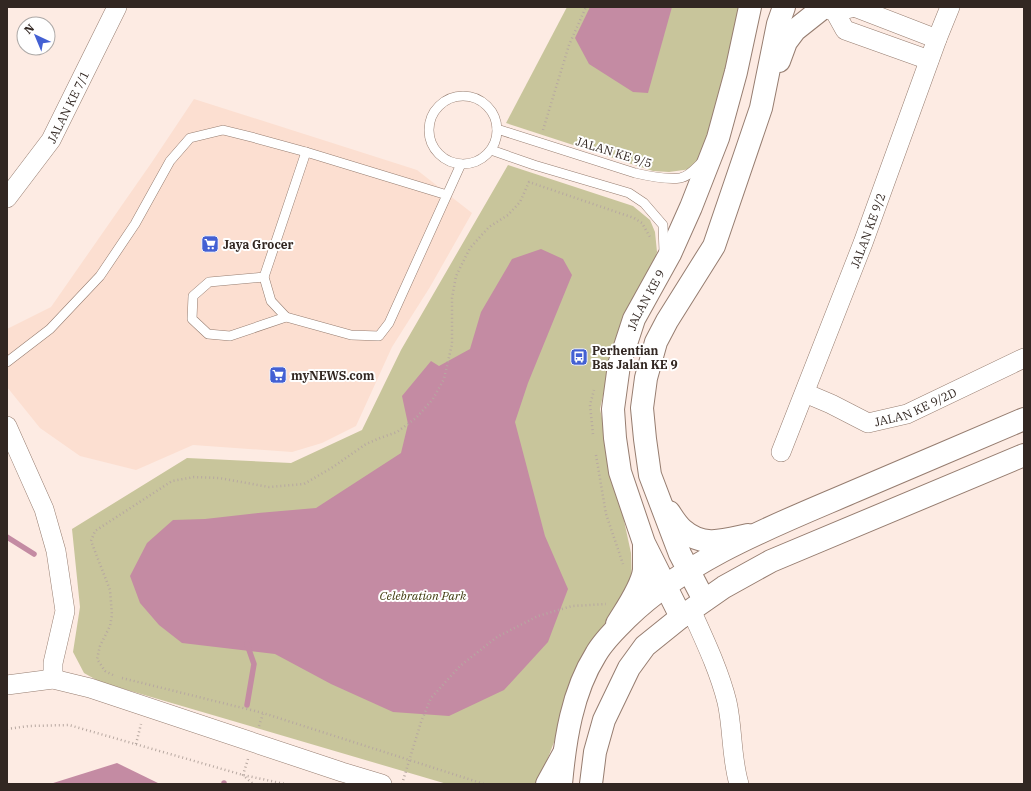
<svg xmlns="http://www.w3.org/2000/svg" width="1031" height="791" font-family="'IBM Plex Serif',serif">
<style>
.built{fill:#fcdfd1}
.green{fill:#c8c59b}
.water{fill:#c48ba3}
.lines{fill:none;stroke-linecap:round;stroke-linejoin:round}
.stream{stroke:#c48ba3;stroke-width:5.5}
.service-casing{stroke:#967d70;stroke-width:10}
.minor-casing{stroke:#967d70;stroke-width:20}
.tertiary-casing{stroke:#967d70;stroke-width:24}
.secondary-casing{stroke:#967d70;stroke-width:24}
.path{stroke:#b7a8a1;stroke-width:2.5;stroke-dasharray:1 3;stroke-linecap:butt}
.service{stroke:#fff;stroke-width:9}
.minor{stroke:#fff;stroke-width:19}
.tertiary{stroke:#fff;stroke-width:22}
.secondary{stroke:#fff;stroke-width:22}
.labels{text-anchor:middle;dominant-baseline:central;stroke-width:4;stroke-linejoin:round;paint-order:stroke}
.street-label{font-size:12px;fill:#322722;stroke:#fff}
.poi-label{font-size:12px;font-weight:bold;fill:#322722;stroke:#fff;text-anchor:start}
.park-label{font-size:12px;font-style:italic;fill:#403b0e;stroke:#fff}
</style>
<rect width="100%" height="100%" fill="#fdebe3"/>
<polygon class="built" points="194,99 417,170 472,213 430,287 392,347 356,426 322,443 292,452 193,445 136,470 80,456 40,428 7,387 7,329 51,307 152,162"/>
<g class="green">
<polygon points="567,7 740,7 725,71 707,145 701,156 691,169 669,172 653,171 506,123"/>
<polygon points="508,165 633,206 650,220 655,232 657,252 650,277 613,349 600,409 631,553 632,581 585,661 538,784 447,784 100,682 84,673 73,652 80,607 72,529 187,458 291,463 362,430 401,350"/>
</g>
<g class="water">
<polygon points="590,7 672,7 648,93 633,92 589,64 575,38"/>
<polygon points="541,249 563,259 572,275 528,383 515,422 545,536 568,589 548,642 504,690 449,716 393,712 331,684 275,654 182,643 159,625 140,603 130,576 147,543 173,520 205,519 258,513 316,508 401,453 408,424 402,396 431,361 439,366 470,349 481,312 512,259"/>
<polygon points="117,763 160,784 50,784"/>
</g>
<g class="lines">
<g class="stream">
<polyline points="7,537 34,554"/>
<polyline points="247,644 254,664 247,705"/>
<polyline points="224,784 224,783"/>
</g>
<defs>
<g id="service">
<circle cx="463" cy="130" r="34"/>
<path d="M497 129 635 173C648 176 668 180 680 178 688 177 695 169 701 163"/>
<polyline points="491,150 534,165 629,193 644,203 663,225 664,252"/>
<polyline points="447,195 306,152 264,277 271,301 286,317 351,335 379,336 389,323 461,164"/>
<polyline points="264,277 209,282 193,296 192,319 208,334 230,336 286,317"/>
<polyline points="7,362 50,329 100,276 135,224 170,161 190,138 223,130 255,138 306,152"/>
</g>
<g id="minor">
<polyline points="824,7 835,12 845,30 929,60"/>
<polyline points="835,12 854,7 937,39"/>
<path id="s1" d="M7 198 51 140 117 7"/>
<path id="s2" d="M805 393 831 404 868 423 907 414 1024 358"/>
<polyline points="7,426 44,509 56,551 65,611 53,663 53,679"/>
<path id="s3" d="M781 452 863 243 937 39 950 7"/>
<path d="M691 610C704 639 719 670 727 702 733 729 731 757 739 784"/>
<polyline points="7,685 53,679 90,688 342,772 382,784"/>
</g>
<g id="tertiary">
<polyline points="779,61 786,42 795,30 824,7"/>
<path d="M669 512C673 518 677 525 683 530 703 548 725 540 748 535"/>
<polyline points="704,600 680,554 650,475 645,439 642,408 646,378 656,342 667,321 714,246 761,108 778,24 784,7"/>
<path id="s4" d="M681 617 644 543 620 472 615 438 613 409 619 365 634 319 670 254 691 207 718 138 736 72 750 7"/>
<path d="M617 624C626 609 642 587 644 570 644 562 644 553 644 545"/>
<polyline points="547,784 564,753"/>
</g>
<g id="secondary">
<path d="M561 784C565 740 572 692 596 654 604 640 616 629 627 618 690 557 776 525 855 491 911 467 968 443 1024 419"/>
<polyline points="591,784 595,752 604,720 629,668 645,646 681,617 724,587 771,561 1024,455"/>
</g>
</defs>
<use href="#service" class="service-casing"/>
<use href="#minor" class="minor-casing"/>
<use href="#tertiary" class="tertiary-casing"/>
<use href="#secondary" class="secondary-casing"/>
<g class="path">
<polyline points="543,130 569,45 586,7"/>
<polyline points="593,434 590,405 594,390"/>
<polyline points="596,455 606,514 623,564"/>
<polyline points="113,675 105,671 97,659 100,646 110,626 112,615 110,590 91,541 95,531 172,481 194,477 219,478 269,487 304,484 333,467 366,444 380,438 397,432 416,418 433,399 444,379 452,344 452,298 456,276 470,248 489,227 508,215 520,202 529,182 634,218 642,223 650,237"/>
<polyline points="122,678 263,713 484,784"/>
<polyline points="259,726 263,714"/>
<polyline points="7,729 29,726 69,725 243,775 285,784"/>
<polyline points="136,744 141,724"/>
<polyline points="248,759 243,775 253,784"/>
<polyline points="402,784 421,722 431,698 460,666 497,637 538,616 572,606 606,604"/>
</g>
<use href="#service" class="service"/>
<use href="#minor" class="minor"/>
<use href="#tertiary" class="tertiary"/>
<use href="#secondary" class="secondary"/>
</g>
<defs>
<symbol id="supermarket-square" viewBox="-11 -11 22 22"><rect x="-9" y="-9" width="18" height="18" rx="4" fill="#4360d3" stroke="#fff"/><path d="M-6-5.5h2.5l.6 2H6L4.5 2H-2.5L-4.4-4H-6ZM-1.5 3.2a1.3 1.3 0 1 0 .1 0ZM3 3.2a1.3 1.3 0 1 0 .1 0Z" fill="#fff"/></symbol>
<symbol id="bus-square" viewBox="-11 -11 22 22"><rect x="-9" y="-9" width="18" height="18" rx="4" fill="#4360d3" stroke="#fff"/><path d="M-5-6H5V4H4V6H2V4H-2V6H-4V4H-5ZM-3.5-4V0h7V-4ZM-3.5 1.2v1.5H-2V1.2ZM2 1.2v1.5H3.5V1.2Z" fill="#fff"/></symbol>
</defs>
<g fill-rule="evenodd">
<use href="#supermarket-square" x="200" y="234" width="20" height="20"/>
<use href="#bus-square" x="569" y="347" width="20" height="20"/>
<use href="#supermarket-square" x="268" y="365" width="20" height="20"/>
</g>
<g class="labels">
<g class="street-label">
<text stroke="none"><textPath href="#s1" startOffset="110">JALAN KE 7/1</textPath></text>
<text transform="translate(614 152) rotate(17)">JALAN KE 9/5</text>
<text stroke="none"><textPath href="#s3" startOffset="238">JALAN KE 9/2</textPath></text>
<text stroke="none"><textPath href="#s4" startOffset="336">JALAN KE 9</textPath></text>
<text stroke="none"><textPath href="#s2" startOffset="120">JALAN KE 9/2D</textPath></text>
</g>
<g class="poi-label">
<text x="223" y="244">Jaya Grocer</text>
<text x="592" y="350">Perhentian<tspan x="592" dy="14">Bas Jalan KE 9</tspan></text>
<text x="291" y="375">myNEWS.com</text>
</g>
<g class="park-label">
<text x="423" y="595">Celebration Park</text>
</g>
</g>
<rect width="1031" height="791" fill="none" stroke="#322722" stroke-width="16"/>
<g transform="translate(36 36) rotate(316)"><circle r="19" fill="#ffffff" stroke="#ada9a7"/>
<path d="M0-3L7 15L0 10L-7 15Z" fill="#4360d3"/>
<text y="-6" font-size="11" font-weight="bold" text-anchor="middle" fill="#322722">N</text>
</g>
</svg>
